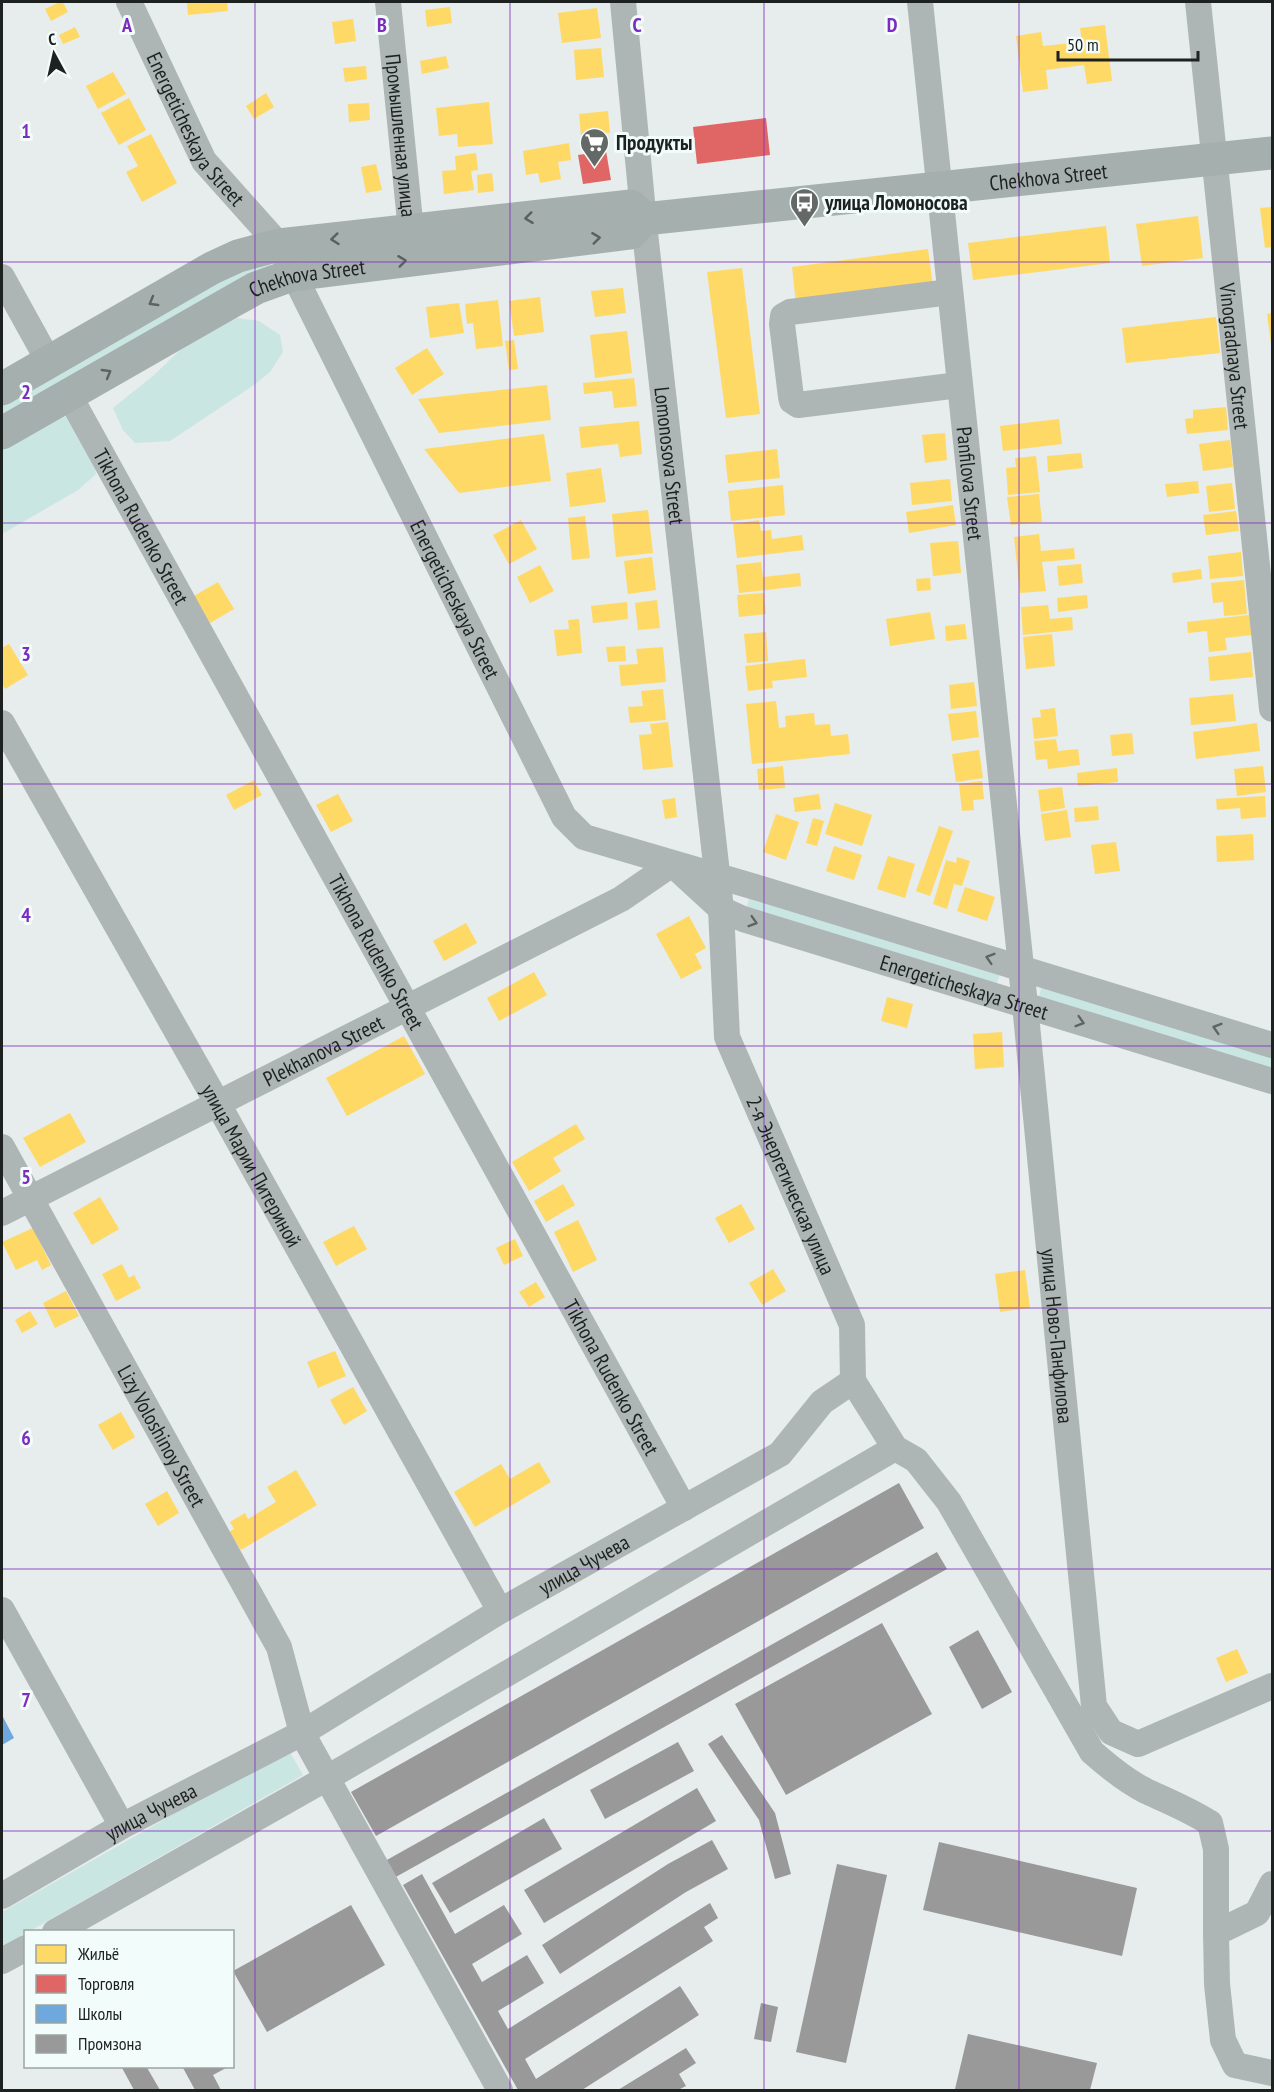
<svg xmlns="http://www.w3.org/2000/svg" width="1274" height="2092" font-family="'PT Sans Narrow',sans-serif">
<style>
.green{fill:#cae6e2}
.homes{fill:#ffd966}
.shops{fill:#e06666}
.schools{fill:#6fa8dc}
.industry{fill:#999}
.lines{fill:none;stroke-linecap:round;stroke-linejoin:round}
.minor{stroke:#aeb6b5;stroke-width:26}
.major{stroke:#a5afad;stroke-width:33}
.oneway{stroke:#5a615f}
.oneway2{stroke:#5e6463}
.grid{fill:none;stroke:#7b2cbf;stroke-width:1.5;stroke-opacity:0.55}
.labels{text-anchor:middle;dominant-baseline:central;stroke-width:6;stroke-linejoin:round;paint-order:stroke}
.street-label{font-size:21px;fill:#1d2120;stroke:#f2fcfa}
.poi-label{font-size:21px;font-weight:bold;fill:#1d2120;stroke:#f2fcfa;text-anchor:start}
.grid-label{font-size:20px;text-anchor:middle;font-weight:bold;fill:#7b2cbf;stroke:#f2fcfa;stroke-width:6;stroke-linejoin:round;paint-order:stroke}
</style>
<rect width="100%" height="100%" fill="#e7ecec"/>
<g class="green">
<polygon points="269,261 272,267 2,419 2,400 220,275"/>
<polygon points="230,317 259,321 280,335 283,352 270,372 254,385 170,441 135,443 123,430 113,408 154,375 179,351"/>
<polygon points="64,416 87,427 96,474 78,490 2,534 2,445"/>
<polygon points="750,895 1001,971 996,986 746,910"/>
<polygon points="1042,985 1272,1055 1272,1071 1038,1000"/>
<polygon points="288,1749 303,1775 2,1947 2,1912"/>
</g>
<g class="homes">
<polygon points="60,2 63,2 68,12 51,21 45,9"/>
<polygon points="187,2 227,2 228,11 188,15"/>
<polygon points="450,7 452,23 427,27 425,10"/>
<polygon points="597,8 601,38 562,43 558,13"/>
<polygon points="353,19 356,41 335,44 332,22"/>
<polygon points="1105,25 1112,81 1087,84 1084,65 1046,70 1048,89 1023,92 1016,36 1041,32 1043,46 1082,42 1080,28"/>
<polygon points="75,27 80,37 63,44 59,35"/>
<polygon points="601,48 604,77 576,80 574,50"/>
<polygon points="446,56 449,68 422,74 420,61"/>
<polygon points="366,66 367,79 345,82 343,68"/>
<polygon points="113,72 126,94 98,109 86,86"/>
<polygon points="266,93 274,107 254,119 246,106"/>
<polygon points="129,98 146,130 119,145 101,113"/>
<polygon points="489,102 493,144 458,147 457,134 439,136 436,108"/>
<polygon points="369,103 370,120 349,122 348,104"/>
<polygon points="608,111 610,133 581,135 579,114"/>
<polygon points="151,134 177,183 142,202 126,172 138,166 127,146"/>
<polygon points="569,143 571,160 558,162 561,179 540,183 538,173 526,175 523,151"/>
<polygon points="476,153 478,170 471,171 474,190 444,194 442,171 456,170 455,156"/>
<polygon points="376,164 382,190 366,193 361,167"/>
<polygon points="492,173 494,191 478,193 477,175"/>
<polygon points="1272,207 1272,247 1265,248 1260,208"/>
<polygon points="1198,216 1203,258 1142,266 1136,224"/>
<polygon points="1106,226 1110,263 973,280 968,243"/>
<polygon points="928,249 933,287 796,304 792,267"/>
<polygon points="742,268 760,414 726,418 707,272"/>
<polygon points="623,288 626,313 595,317 591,291"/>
<polygon points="540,297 544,332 514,336 509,301"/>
<polygon points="498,300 503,346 476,349 473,323 467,324 465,304"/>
<polygon points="459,303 464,333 430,338 426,307"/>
<polygon points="1272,313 1272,343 1271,343 1267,314"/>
<polygon points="1216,317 1220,353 1126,363 1122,328"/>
<polygon points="627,331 632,373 595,378 590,335"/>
<polygon points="514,340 518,369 509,370 505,341"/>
<polygon points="427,348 444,374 412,395 395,368"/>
<polygon points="634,378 637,406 614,408 612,391 584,394 583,383"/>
<polygon points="547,385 551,420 439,433 418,399"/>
<polygon points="1226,407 1228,430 1187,434 1185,419 1193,418 1193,410"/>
<polygon points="1059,419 1062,444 1003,451 1000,426"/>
<polygon points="639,421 642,454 620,457 618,444 581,448 579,427"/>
<polygon points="945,433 947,460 925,463 922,435"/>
<polygon points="544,434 551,481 459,493 424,449"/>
<polygon points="1230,440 1233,467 1203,471 1199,444"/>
<polygon points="777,449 780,478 728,483 725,455"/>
<polygon points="1081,453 1083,468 1048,472 1047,456"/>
<polygon points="1036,456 1040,492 1008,495 1006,468 1016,467 1015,458"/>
<polygon points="601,468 606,502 570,507 566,473"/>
<polygon points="950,479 952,501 912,505 910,483"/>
<polygon points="1198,481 1199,493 1167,497 1165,484"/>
<polygon points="1232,483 1235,509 1209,512 1206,486"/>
<polygon points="783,485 785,515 731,521 728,491"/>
<polygon points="1039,494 1042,522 1011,525 1007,497"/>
<polygon points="953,505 956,525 909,533 906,512"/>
<polygon points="648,510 653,553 616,557 612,514"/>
<polygon points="1236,511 1239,531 1206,535 1203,515"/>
<polygon points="585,516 590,558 572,560 568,518"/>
<polygon points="521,520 537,549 509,564 493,535"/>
<polygon points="759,520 761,531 771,530 772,539 802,535 804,550 737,558 733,524"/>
<polygon points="1039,534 1041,551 1074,548 1075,559 1042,562 1046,591 1020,593 1014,537"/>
<polygon points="958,541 961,573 933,576 930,543"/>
<polygon points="1241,552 1243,576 1210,579 1208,556"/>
<polygon points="652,557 656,590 628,594 624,561"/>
<polygon points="761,562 763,577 800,573 801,586 739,593 736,565"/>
<polygon points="1081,564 1083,583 1059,586 1057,566"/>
<polygon points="540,565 554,591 530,603 517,577"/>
<polygon points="1201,569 1202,579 1173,583 1172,573"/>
<polygon points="930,578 931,590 917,591 916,579"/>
<polygon points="1244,580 1247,614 1224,616 1223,602 1213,603 1211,583"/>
<polygon points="218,582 234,609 210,623 194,596"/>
<polygon points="764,593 766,614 739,617 737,595"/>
<polygon points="1087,595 1088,608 1058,612 1057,598"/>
<polygon points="657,600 660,628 638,630 635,603"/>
<polygon points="627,602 628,619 593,623 591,606"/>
<polygon points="1048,605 1050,619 1072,617 1073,630 1023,635 1021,607"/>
<polygon points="930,612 935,639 890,646 886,619"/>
<polygon points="1249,615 1252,635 1225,638 1227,650 1209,652 1207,631 1188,633 1187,622"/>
<polygon points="579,619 582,653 557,656 554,630 569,629 568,620"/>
<polygon points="965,624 967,639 946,641 945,626"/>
<polygon points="766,632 768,661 747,663 744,634"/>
<polygon points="1052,634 1055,666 1026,669 1023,637"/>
<polygon points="9,644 28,675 5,689 2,683 2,648"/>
<polygon points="625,646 626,661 608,662 606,647"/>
<polygon points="663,647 666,682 621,686 619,665 638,664 636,649"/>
<polygon points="1251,652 1253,677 1210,681 1208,657"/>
<polygon points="805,659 807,677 772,681 773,688 748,691 745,666"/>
<polygon points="974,682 977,706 951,709 949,685"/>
<polygon points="663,689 666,720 630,723 628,707 643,706 641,691"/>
<polygon points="1233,694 1236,721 1191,725 1189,698"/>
<polygon points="776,701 779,728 786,727 785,716 814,713 815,725 830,724 831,736 848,734 850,754 752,764 746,704"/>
<polygon points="1055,708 1058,736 1034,739 1032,718 1041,717 1040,710"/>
<polygon points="976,711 979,737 952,741 948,714"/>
<polygon points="668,722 673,767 643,770 639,735 652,734 650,724"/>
<polygon points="1257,723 1260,751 1196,759 1193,732"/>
<polygon points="1132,733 1134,754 1112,756 1110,735"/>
<polygon points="1056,739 1058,751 1078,749 1080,765 1048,769 1047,759 1036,760 1034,741"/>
<polygon points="979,750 983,778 956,782 952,754"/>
<polygon points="783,766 785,788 759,790 757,769"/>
<polygon points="1263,766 1266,792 1237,796 1234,769"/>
<polygon points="1117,768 1118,782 1078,786 1077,773"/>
<polygon points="254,780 262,795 234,810 226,795"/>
<polygon points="982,781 984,799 973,800 974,810 962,811 959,784"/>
<polygon points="1062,787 1065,808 1041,812 1038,790"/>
<polygon points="338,794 353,821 331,832 316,805"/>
<polygon points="819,794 821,809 795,812 793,798"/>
<polygon points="1265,796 1266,817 1241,819 1240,808 1217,810 1216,799"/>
<polygon points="675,798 677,817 665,819 662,800"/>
<polygon points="835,803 872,815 862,846 825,834"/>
<polygon points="1098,806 1099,820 1075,822 1074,808"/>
<polygon points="1067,810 1071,837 1045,841 1041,814"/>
<polygon points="776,814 799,822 786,860 763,852"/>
<polygon points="813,818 824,821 817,846 806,843"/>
<polygon points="939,826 953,831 930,896 916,891"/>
<polygon points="1253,834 1254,860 1217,862 1216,836"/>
<polygon points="1116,842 1120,871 1095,874 1091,845"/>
<polygon points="834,846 862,855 854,880 826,871"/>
<polygon points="888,856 915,864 905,898 877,889"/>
<polygon points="957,857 970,861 962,886 954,884 947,909 933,904 946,860 956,863"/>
<polygon points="965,887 995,897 987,921 957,911"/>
<polygon points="689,916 706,948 695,954 702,968 681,979 656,934"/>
<polygon points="466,923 477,943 444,961 433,941"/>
<polygon points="534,972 547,995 499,1021 487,998"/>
<polygon points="887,997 913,1004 907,1028 881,1021"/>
<polygon points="1002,1032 1004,1067 975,1069 973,1034"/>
<polygon points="404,1036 425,1074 347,1116 326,1078"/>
<polygon points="70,1113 86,1142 40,1167 23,1138"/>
<polygon points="576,1124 585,1139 553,1158 561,1171 529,1191 512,1162"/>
<polygon points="563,1184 575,1205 546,1222 534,1201"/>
<polygon points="100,1197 119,1229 92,1245 73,1213"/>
<polygon points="741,1204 755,1229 729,1243 715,1218"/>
<polygon points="578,1220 597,1260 573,1272 554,1232"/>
<polygon points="354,1226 367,1249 336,1266 323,1242"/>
<polygon points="33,1228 51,1265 42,1270 37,1260 16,1270 2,1242"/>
<polygon points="515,1239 523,1256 504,1265 496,1248"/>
<polygon points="122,1264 129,1278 134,1275 141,1288 116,1301 102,1274"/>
<polygon points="773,1269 786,1291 762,1305 749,1283"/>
<polygon points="1025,1270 1030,1308 1000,1312 995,1274"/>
<polygon points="536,1282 545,1297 529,1307 519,1292"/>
<polygon points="66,1291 79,1316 55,1328 43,1303"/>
<polygon points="30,1311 38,1324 22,1333 15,1320"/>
<polygon points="335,1351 346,1376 318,1388 307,1362"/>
<polygon points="353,1387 367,1411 344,1425 330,1400"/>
<polygon points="121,1412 135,1437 113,1450 98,1425"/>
<polygon points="539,1462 551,1482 475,1527 454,1492 501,1464 510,1479"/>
<polygon points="296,1470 317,1505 241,1550 229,1532 234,1529 230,1522 245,1513 248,1519 276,1502 267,1487"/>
<polygon points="167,1491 179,1513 158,1526 145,1504"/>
<polygon points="1237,1649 1248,1673 1226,1682 1216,1658"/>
</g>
<g class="shops">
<polygon points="766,118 770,155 697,164 693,127"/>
<polygon points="606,151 611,180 583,184 578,155"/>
</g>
<polygon class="schools" points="2,1715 14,1738 2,1745"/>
<g class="industry">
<polygon points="899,1483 924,1528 376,1836 351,1792"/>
<polygon points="937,1552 947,1569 394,1878 385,1861"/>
<polygon points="882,1623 932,1714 786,1795 735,1704"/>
<polygon points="978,1630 1012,1692 982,1709 949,1647"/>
<polygon points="722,1735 775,1813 791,1874 775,1879 759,1820 708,1744"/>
<polygon points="678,1742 694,1771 605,1819 590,1790"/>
<polygon points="697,1788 716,1821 544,1923 524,1890"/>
<polygon points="544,1818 562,1849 450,1913 432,1883"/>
<polygon points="712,1840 728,1869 686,1892 560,1974 542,1945 668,1864"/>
<polygon points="939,1842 1137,1888 1122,1956 923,1910"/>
<polygon points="837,1864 887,1875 846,2063 796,2052"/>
<polygon points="422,1874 455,1934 504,1905 522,1934 472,1964 482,1982 527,1955 544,1983 498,2011 508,2029 710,1903 718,1918 704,1927 713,1941 525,2059 536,2079 680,1986 699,2015 582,2090 518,2090 403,1885"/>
<polygon points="351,1905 385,1965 267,2032 233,1971"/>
<polygon points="761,2003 778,2007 771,2042 754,2039"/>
<polygon points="968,2034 1097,2063 1090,2090 955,2089"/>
<polygon points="686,2048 696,2063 679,2074 686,2086 678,2090 618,2090"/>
<polygon points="121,2066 146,2066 160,2090 134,2090"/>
<polygon points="182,2066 225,2066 226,2068 213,2075 221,2090 195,2090"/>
</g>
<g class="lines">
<g class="minor">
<path id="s1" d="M129 2 204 161 279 245 564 817 584 837 755 887 1272 1045"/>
<path id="s2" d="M388 2 411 231"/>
<path id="s3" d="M623 2 645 233 721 909 727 1037 852 1325 853 1381 895 1448 916 1460 949 1502 1092 1752C1109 1767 1126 1781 1146 1791 1168 1801 1190 1810 1210 1823L1216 1849V1933"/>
<path id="s4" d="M920 2 1025 1005 1094 1706 1111 1732 1138 1744 1272 1686"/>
<path id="s5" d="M1198 2 1272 709"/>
<polyline points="2,277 49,362"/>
<polyline points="950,292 790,312 783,316 782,324 791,397 792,401 798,405 959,385"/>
<path id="s6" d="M69 395 684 1508"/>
<path id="s7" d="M2 723 218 1104 500 1611"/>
<path id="s8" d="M2 1147 279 1647 302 1733 500 2090"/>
<path id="s9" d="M2 1213 621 899 672 864 721 909 743 919 1272 1081"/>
<polyline points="2,1610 122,1826"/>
<polyline points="1272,1884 1257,1913 1216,1933 1217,1984 1223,2040 1235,2065 1272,2073"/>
<path id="s10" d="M2 1896 122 1826 302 1733 500 1611 780 1454 822 1402 853 1381"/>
<polyline points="55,1932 327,1778 895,1448"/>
<polyline points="2,1961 26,1948"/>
</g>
<g class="major">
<polyline points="2,389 212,268 238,256 279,245 631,206 644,219"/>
<path id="s11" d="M2 433 231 302 256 288 292 275 631 233 644 219 1272 153"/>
</g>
</g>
<defs><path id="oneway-chevron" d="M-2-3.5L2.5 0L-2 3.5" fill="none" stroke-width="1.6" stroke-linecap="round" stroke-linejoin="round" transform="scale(1.5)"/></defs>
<g class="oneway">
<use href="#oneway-chevron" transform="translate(529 218) rotate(173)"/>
<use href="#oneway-chevron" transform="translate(596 238) rotate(-7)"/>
<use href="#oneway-chevron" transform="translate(335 239) rotate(174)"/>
<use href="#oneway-chevron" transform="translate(402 261) rotate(-7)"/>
<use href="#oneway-chevron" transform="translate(153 302) rotate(150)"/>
<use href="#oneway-chevron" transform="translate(107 373) rotate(-30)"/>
</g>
<g class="oneway2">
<use href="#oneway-chevron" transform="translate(753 922) rotate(17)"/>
<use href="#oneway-chevron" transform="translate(990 958) rotate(-163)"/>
<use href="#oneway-chevron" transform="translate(1080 1022) rotate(17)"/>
<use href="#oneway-chevron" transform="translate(1217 1028) rotate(-163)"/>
</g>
<path class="grid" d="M255 2V2090M510 2V2090M764 2V2090M1019 2V2090M2 262H1272M2 523H1272M2 784H1272M2 1046H1272M2 1308H1272M2 1569H1272M2 1831H1272"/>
<defs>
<symbol id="supermarket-pin" viewBox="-11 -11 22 30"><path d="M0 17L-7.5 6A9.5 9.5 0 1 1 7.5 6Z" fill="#646867" stroke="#f2fcfa"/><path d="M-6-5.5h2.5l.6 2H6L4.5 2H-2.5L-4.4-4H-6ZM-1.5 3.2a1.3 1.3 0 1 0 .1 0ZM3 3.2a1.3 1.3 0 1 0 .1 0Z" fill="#fff"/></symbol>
<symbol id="bus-pin" viewBox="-11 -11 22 30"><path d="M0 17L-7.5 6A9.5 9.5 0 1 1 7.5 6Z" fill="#646867" stroke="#f2fcfa"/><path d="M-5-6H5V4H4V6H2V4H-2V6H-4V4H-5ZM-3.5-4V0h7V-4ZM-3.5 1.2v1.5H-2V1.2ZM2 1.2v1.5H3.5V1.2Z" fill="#fff"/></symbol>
</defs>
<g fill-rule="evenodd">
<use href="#supermarket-pin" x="578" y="126" width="33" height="45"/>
<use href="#bus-pin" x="788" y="186" width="33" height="45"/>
</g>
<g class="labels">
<g class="street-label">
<text stroke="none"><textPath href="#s1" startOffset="144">Energeticheskaya Street</textPath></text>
<text stroke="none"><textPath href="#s2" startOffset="134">Промышленная улица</textPath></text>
<text stroke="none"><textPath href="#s11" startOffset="1098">Chekhova Street</textPath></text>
<text stroke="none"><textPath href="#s11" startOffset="345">Chekhova Street</textPath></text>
<text stroke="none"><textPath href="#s5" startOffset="356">Vinogradnaya Street</textPath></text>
<text stroke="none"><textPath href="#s3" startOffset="456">Lomonosova Street</textPath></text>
<text stroke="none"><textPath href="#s4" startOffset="484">Panfilova Street</textPath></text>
<text stroke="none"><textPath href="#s6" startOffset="150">Tikhona Rudenko Street</textPath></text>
<text stroke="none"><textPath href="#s1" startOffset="684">Energeticheskaya Street</textPath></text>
<text stroke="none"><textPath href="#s6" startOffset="636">Tikhona Rudenko Street</textPath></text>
<text stroke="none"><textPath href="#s9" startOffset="1078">Energeticheskaya Street</textPath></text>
<text stroke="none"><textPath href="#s9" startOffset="360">Plekhanova Street</textPath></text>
<text stroke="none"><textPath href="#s7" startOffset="508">улица Марии Питериной</textPath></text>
<text stroke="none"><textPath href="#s3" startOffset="1202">2-я Энергетическая улица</textPath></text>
<text stroke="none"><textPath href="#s4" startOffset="1341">улица Ново-Панфилова</textPath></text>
<text stroke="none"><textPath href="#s6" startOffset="1122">Tikhona Rudenko Street</textPath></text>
<text stroke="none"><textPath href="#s8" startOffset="330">Lizy Voloshinoy Street</textPath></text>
<text stroke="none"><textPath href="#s10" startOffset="670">улица Чучева</textPath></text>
<text stroke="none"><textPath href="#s10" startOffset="171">улица Чучева</textPath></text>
</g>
<g class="poi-label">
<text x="616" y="142">Продукты</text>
<text x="825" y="202">улица Ломоносова</text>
</g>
</g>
<g class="grid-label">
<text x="127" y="32">A</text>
<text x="382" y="32">B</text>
<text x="637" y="32">C</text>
<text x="892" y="32">D</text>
<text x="26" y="138">1</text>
<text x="26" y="399">2</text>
<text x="26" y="661">3</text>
<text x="26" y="922">4</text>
<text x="26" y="1184">5</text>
<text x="26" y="1445">6</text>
<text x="26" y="1707">7</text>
</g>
<rect width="1274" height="2092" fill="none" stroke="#1d2120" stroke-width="6"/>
<rect x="24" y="1930" width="210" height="138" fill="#f2fcfa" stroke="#9da4a3" stroke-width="1.5"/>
<rect x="36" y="1945" width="30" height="18" fill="#ffd966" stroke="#9da4a3" stroke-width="1.5"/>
<text x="78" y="1960" font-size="18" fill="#1d2120">Жильё</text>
<rect x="36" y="1975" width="30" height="18" fill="#e06666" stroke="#9da4a3" stroke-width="1.5"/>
<text x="78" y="1990" font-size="18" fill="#1d2120">Торговля</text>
<rect x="36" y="2005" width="30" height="18" fill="#6fa8dc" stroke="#9da4a3" stroke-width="1.5"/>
<text x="78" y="2020" font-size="18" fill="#1d2120">Школы</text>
<rect x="36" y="2035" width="30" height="18" fill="#999999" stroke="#9da4a3" stroke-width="1.5"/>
<text x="78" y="2050" font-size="18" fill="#1d2120">Промзона</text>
<g transform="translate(54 54) rotate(352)" stroke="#f2fcfa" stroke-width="4.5" paint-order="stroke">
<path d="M0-4.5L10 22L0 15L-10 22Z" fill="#1d2120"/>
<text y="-9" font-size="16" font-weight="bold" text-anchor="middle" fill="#1d2120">С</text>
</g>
<path d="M1058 51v9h140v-9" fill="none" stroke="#1d2120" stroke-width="3"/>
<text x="1067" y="51" font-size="18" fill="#1d2120" stroke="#f2fcfa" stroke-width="4.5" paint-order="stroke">50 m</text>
</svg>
